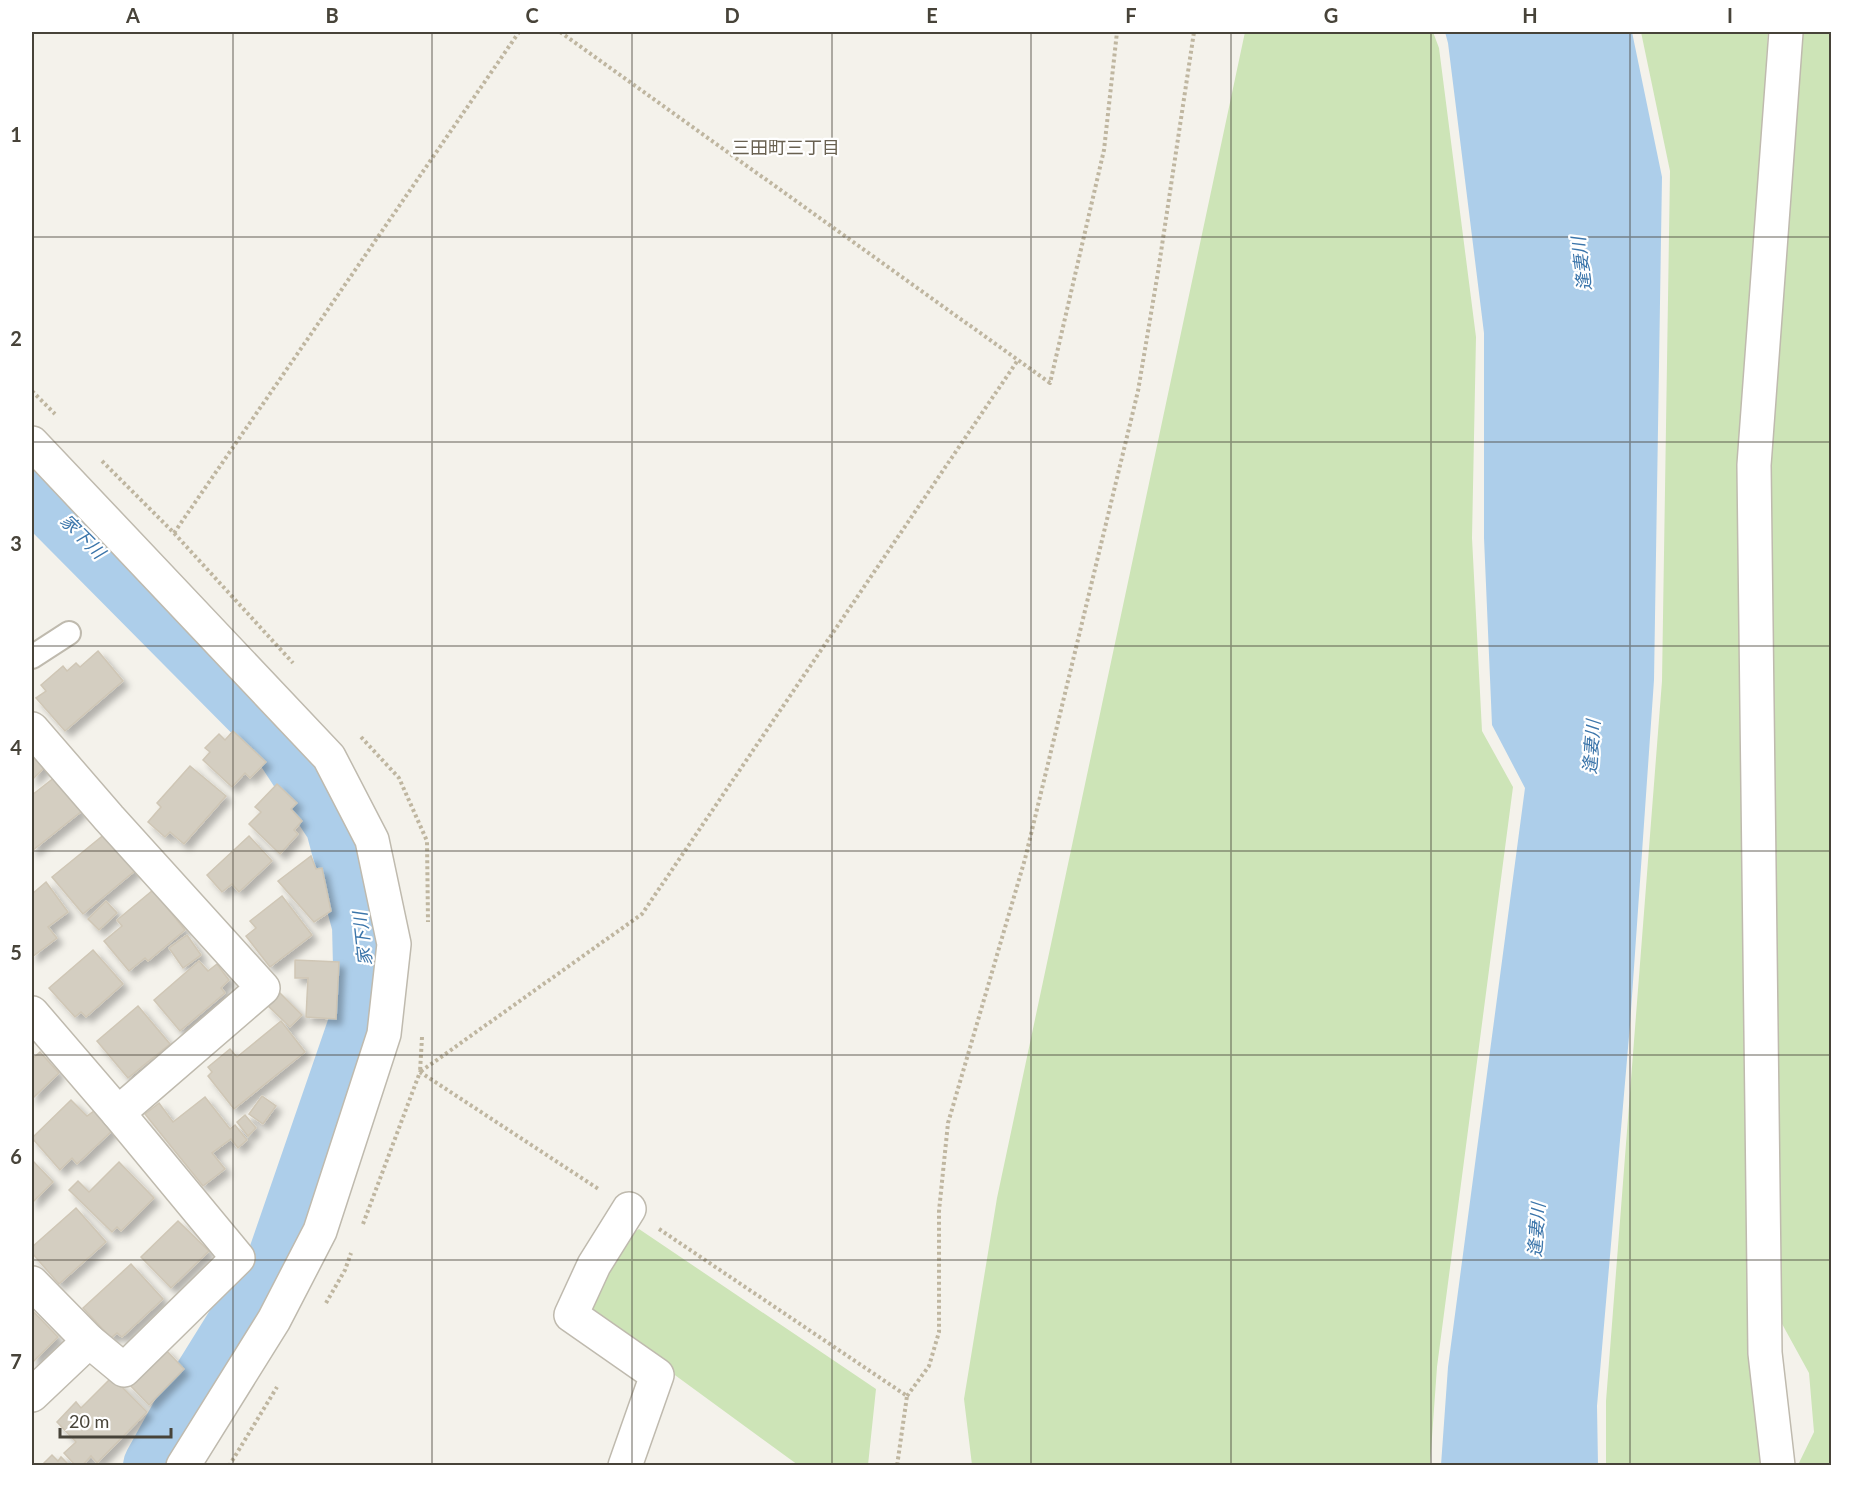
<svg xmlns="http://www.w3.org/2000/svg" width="1863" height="1497" font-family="Lato,'Noto Sans JP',sans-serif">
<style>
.green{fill:#cde4b7}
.water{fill:#adceea}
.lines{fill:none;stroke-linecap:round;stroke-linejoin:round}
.river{stroke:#adceea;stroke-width:66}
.building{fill:#d4cec1;stroke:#cfc6b5;stroke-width:1.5;filter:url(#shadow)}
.lane-casing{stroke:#bfbaae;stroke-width:26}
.street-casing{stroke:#bfbaae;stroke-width:36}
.path{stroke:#bfb6a0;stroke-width:4;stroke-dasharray:3 3;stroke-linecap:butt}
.lane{stroke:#fff;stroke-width:22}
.street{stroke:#fff;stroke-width:33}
.grid{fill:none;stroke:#474339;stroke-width:1.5;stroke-opacity:0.55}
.labels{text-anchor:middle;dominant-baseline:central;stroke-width:4.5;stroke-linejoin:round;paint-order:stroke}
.neighbourhood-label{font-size:18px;fill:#696151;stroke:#fff}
.water-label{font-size:18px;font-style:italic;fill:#3b75aa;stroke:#fff}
.neatline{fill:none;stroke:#474339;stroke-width:2}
.grid-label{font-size:20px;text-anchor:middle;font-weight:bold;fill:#474339}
</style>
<defs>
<filter id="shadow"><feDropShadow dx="5.5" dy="5.5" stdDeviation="3" flood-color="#0004"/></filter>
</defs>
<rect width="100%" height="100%" fill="#f4f2eb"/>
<g class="green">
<polygon points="1245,32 1433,32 1439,48 1476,337 1472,538 1482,731 1513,787 1437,1367 1430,1465 972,1465 964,1399 997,1198"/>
<polygon points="1641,32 1768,32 1741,489 1743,927 1753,1358 1765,1465 1606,1466 1606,1401 1662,681 1670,171"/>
<polygon points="1800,32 1831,32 1831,1465 1798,1465 1814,1432 1809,1373 1781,1322 1770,464"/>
<polygon points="639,1229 876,1389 868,1465 798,1465 668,1370 585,1314 615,1245"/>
</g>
<polygon class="water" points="1445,32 1632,32 1662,177 1654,680 1630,1025 1597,1406 1598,1465 1441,1465 1448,1367 1525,788 1492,725 1484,538 1484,333 1448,43"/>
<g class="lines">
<polyline class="river" points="32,485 280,735 338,824 365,925 367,1008 280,1260 190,1405 156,1466"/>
</g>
<g class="building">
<polygon points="98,651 123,681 65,731 36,698 46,691 41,685 63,666 67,671 76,663 80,667"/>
<polygon points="233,731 266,762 250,778 245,773 232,787 203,760 210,752 205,748 219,734 225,740"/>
<polygon points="35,751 47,765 32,780 32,754"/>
<polygon points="190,766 226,796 184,844 170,832 165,837 148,822 161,807 157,803"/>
<polygon points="55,777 82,811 32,851 32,795"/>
<polygon points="277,784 297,803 291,809 302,821 294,830 298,834 280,854 249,824 261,812 255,807"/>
<polygon points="106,833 136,870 83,914 52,877"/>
<polygon points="249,836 272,861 239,892 232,884 222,892 207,875"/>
<polygon points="311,856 316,869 322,868 331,911 314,922 278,881"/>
<polygon points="46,882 68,912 48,927 57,938 32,957 32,894"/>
<polygon points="153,890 185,930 148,961 145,958 129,971 104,941 122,926 117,920"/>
<polygon points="282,896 312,935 270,967 246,936 256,928 250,921"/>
<polygon points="106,901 117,913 99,930 88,919"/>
<polygon points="187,935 201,955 183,968 169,948"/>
<polygon points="93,950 123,984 86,1017 81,1012 75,1017 49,988"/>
<polygon points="295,960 339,962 336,1019 306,1017 308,978 295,978"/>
<polygon points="199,961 208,971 217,964 229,980 221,988 225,993 180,1031 154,1000"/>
<polygon points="279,992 302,1015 290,1027 267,1005"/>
<polygon points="138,1006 170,1044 128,1078 97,1041"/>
<polygon points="281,1021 305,1052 234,1109 208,1076 212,1072 208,1067 230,1049 237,1057"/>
<polygon points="40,1052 59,1073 32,1099 32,1059"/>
<polygon points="262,1096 276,1106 263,1124 249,1114"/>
<polygon points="205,1097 230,1129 235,1125 247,1140 238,1148 231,1139 212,1153 225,1169 203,1186 145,1114 159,1103 173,1122"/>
<polygon points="71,1100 87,1116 94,1111 113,1130 77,1164 72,1158 60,1170 32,1138"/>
<polygon points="245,1115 256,1128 248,1136 237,1122"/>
<polygon points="32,1160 53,1182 32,1203"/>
<polygon points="119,1162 154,1198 121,1231 117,1227 112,1232 69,1190 78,1181 89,1192"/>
<polygon points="76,1208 106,1242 59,1284 32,1253 32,1247"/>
<polygon points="178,1221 209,1251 171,1288 141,1257"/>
<polygon points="131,1264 163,1299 122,1337 117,1333 111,1338 83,1308"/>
<polygon points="32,1310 58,1337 32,1363"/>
<polygon points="164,1348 184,1369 149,1405 128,1383"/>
<polygon points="112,1377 147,1412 97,1463 91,1456 82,1466 76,1466 64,1453 76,1442 57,1422 76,1402 81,1408"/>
<polygon points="52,1455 58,1461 61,1457 70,1466 41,1466"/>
</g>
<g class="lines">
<defs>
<polyline id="lane" points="32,657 69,633"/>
<g id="street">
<polyline points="32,443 329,757 372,840 394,944 384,1034 320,1231 274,1320 183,1466"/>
<polyline points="32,729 109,818 263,988 118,1113"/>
<polyline points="32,1013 118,1113 238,1258 124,1370 89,1341 32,1395"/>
<polyline points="32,1283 89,1341"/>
<polyline points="625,1466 657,1375 571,1315 594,1265 629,1209"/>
<polyline points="1778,1466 1765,1353 1754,465 1786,32"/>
</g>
</defs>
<use href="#lane" class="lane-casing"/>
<use href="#street" class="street-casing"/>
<g class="path">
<polyline points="560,32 1050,383 1104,150 1117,32"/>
<polyline points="32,391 55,414"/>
<polyline points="102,461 174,533 293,663"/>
<polyline points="174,533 519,32"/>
<polyline points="361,737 399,778 427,841 428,922"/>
<polyline points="422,1037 420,1072 642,914 1018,360"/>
<polyline points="363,1224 420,1072 600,1190"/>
<polyline points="659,1229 907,1396 897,1466"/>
<polyline points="326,1303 345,1270 351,1253"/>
<polyline points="907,1396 929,1366 939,1332 939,1211 948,1123 1025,859 1138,391 1158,272 1194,32"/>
<polyline points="229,1466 277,1387"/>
</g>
<use href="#lane" class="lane"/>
<use href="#street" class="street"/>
</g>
<path class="grid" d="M233 32V1466M432 32V1466M632 32V1466M832 32V1466M1031 32V1466M1231 32V1466M1431 32V1466M1630 32V1466M32 237H1832M32 442H1832M32 646H1832M32 851H1832M32 1055H1832M32 1260H1832"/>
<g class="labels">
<g class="neighbourhood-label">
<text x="786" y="147">三田町三丁目</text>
</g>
<g class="water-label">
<text transform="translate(1581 264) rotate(-97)">逢妻川</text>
<text transform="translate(83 536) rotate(45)">家下川</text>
<text transform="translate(1591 747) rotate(-86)">逢妻川</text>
<text transform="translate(362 939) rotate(-96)">家下川</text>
<text transform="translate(1536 1230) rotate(-86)">逢妻川</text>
</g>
</g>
<rect width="1863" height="1497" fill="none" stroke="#ffffff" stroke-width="66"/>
<path d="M60 1428v9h111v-9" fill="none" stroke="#474339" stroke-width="3"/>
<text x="69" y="1428" font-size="18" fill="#474339" stroke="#ffffff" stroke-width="4.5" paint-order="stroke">20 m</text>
<rect x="33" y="33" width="1797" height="1431" class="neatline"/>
<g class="grid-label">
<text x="133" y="23">A</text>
<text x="332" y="23">B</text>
<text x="532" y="23">C</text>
<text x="732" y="23">D</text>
<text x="932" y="23">E</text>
<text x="1131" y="23">F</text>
<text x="1331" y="23">G</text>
<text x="1530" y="23">H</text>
<text x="1730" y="23">I</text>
<text x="16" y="142">1</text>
<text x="16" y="346">2</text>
<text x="16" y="551">3</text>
<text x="16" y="755">4</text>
<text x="16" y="960">5</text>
<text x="16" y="1164">6</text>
<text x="16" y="1369">7</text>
</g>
</svg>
